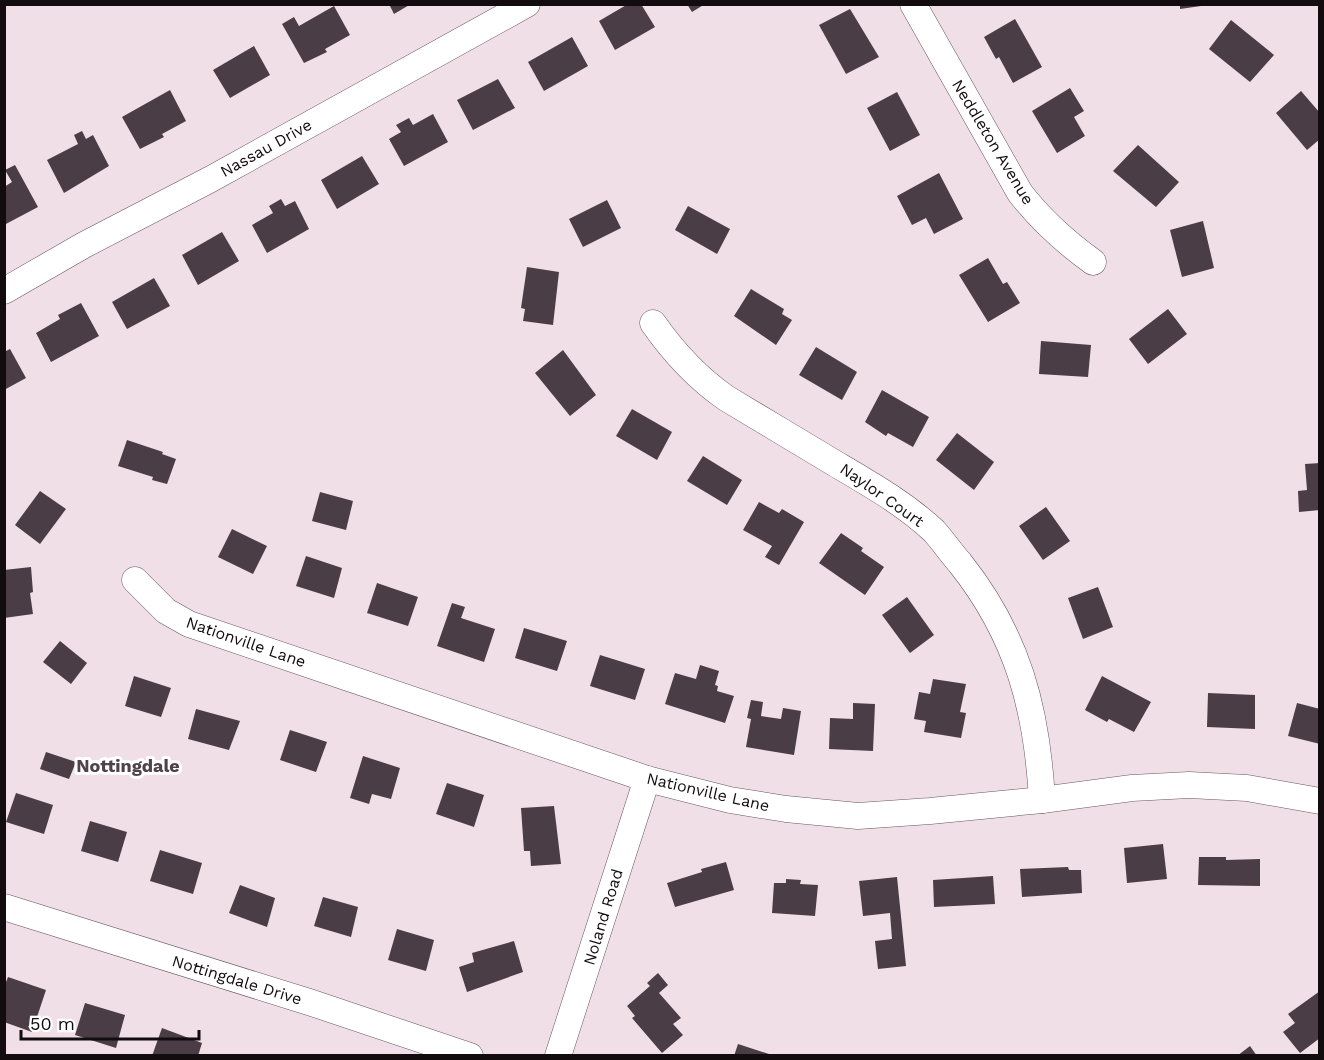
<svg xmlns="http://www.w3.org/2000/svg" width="1324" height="1060" font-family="'Work Sans',sans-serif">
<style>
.building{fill:#4b3d45}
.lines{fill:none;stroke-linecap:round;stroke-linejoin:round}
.street-casing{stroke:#66575f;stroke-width:27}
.street{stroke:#fff;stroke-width:26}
.labels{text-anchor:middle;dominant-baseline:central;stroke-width:6;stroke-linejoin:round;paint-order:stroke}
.street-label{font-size:16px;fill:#120c0f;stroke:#fff}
.neighbourhood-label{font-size:18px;font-weight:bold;fill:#504249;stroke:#fff}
</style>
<rect width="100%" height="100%" fill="#f1dfe8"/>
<g class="building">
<polygon points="389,4 411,4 394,14"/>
<polygon points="628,4 641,4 655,27 615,50 599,21"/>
<polygon points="687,4 705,4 692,12"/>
<polygon points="1180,4 1201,4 1201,6 1180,9"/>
<polygon points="334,6 350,35 325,49 327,52 304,63 282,24 294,17 299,26"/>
<polygon points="850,9 879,57 846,74 819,25"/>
<polygon points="1015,19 1042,67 1013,83 999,57 996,59 984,37"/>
<polygon points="1231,20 1274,55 1250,82 1209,49"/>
<polygon points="572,37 588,66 544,91 528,62"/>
<polygon points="254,46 270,75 230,98 213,70"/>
<polygon points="498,79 515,108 473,130 457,100"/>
<polygon points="1070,88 1084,111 1074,117 1085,136 1057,153 1032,111"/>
<polygon points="170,90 186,121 162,134 164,137 140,149 122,117"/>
<polygon points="1301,91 1320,113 1320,139 1307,150 1276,113"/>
<polygon points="897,92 920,135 890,151 867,108"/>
<polygon points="433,114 448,142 404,166 389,139 401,132 396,125 409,118 413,125"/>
<polygon points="82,131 86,139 93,135 109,166 64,193 47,160 78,144 74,135"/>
<polygon points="1138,145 1179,182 1156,207 1113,171"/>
<polygon points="362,156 379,184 337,209 321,180"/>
<polygon points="15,165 38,207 4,225 4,187 12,182 5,170"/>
<polygon points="939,173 963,219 934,234 926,218 912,225 897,196"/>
<polygon points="281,199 285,206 295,201 309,229 267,253 252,225 273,213 269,206"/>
<polygon points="607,200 621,228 583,247 569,219"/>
<polygon points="688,206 730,229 717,254 675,230"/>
<polygon points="1203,221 1214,268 1182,277 1170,230"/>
<polygon points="222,232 239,261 198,285 182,255"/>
<polygon points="988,258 1003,284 1007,282 1020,303 988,322 959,275"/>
<polygon points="527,267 559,272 553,325 523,321 525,309 521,308"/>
<polygon points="154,278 170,306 127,329 112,302"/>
<polygon points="751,289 784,309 782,314 792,320 776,345 734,316"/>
<polygon points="81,303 99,336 51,362 36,333 60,319 58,315"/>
<polygon points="1168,309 1187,334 1148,364 1129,339"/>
<polygon points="1041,341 1091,345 1088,377 1039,374"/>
<polygon points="816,347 857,372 842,400 799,375"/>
<polygon points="10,349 26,378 4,390 4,352"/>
<polygon points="563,350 596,395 570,416 535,373"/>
<polygon points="882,390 929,417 913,447 888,433 886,436 865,422"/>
<polygon points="632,409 672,432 657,460 616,436"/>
<polygon points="957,433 994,462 974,490 936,460"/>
<polygon points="127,440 163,452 162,454 176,459 167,484 152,480 153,477 118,466"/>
<polygon points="703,456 742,480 727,505 687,481"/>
<polygon points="1320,463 1320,510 1299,512 1298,491 1307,490 1305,464"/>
<polygon points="40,491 66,509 40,544 15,525"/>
<polygon points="320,492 353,501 346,530 312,521"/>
<polygon points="759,502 779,513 782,509 804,522 779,565 765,557 772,546 743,530"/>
<polygon points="1046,507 1070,541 1043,560 1019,526"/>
<polygon points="232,529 267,546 253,574 218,557"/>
<polygon points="841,533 863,548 861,551 884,567 865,595 819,563"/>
<polygon points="306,556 342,568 334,598 296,586"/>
<polygon points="31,567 33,592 30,593 33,614 4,618 4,570"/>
<polygon points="377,583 418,597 408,626 367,613"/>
<polygon points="1098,587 1113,627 1083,639 1068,598"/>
<polygon points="907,597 934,635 910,653 882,615"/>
<polygon points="452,603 465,607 461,618 495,629 484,662 437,646"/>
<polygon points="524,628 567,641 557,671 515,658"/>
<polygon points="60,641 87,663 71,684 43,662"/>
<polygon points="600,655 645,669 635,700 590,686"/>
<polygon points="700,665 719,671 715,685 718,686 717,691 734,696 725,723 665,704 675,673 696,679"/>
<polygon points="134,676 171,688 161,717 125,706"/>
<polygon points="1102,676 1151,702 1134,732 1109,719 1107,722 1085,710"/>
<polygon points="933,679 966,684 960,712 966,713 961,738 924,732 926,721 914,719 919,692 930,694"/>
<polygon points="1208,693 1255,695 1255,729 1207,727"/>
<polygon points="751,700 763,702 761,716 781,719 783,708 801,711 794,755 746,747 751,719 747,718"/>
<polygon points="853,703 875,704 873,751 829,749 830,718 853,719"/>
<polygon points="1297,703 1320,709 1320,744 1288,736"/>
<polygon points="196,709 240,721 229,750 188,739"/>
<polygon points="290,730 327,742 316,772 280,760"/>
<polygon points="46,752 76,762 69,779 40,769"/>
<polygon points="363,756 400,768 391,799 372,794 369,804 350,798"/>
<polygon points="447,783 484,795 474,827 436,814"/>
<polygon points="16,793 53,805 44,834 6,822"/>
<polygon points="554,806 561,864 531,866 530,851 524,851 521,808"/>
<polygon points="90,821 127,832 118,862 81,851"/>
<polygon points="1163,844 1167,879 1127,883 1124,848"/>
<polygon points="160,850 202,863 193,894 150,881"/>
<polygon points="1199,857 1226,857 1226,860 1260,859 1260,886 1198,885"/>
<polygon points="726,862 734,890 675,907 667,883 702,872 701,869"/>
<polygon points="1068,867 1069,870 1081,870 1082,893 1022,897 1020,869"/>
<polygon points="993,876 995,904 934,907 933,880"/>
<polygon points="897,877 906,966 878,969 875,941 892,939 890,913 863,916 859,881"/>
<polygon points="786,879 801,880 800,884 818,885 815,916 772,913 774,883 786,883"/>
<polygon points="240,885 275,898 267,927 229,913"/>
<polygon points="323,897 358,907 351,937 314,926"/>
<polygon points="397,929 434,940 426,971 388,960"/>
<polygon points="514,941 523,972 467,992 459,967 474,962 472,953"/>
<polygon points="658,973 668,985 659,993 681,1018 673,1024 683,1035 662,1053 632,1018 635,1016 627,1006 650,986 647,983"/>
<polygon points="8,977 46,990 32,1032 4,1022 4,987"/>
<polygon points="1320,991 1320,1038 1300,1053 1283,1032 1295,1023 1288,1014"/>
<polygon points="85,1003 125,1015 116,1048 75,1035"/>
<polygon points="162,1028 202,1043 198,1056 152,1056"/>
<polygon points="738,1044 772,1055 772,1056 734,1056"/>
<polygon points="1250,1046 1257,1056 1237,1056"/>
</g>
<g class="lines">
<defs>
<g id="street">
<path d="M913 4 1020 193C1041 220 1064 241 1093 262"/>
<polyline points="4,291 84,245 211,179 527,4"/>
<path d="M653 323C674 353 696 377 726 398 763 420 799 442 836 464 870 484 905 504 934 531 943 541 951 553 960 563 1018 636 1037 709 1042 800"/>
<polyline points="135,580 166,611 189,624 647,779 730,800 786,809 858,816 930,811 1042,800 1132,788 1189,785 1247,788 1320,801"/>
<polyline points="4,907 309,1002 470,1056"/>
<polyline points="558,1056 647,779"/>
</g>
</defs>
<use href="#street" class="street-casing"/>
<use href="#street" class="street"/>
</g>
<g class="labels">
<g class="street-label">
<text transform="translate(993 142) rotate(59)">Neddleton Avenue</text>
<text transform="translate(266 148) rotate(-29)">Nassau Drive</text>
<text transform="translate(882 495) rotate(35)">Naylor Court</text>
<text transform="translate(246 642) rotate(19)">Nationville Lane</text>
<text transform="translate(708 792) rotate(13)">Nationville Lane</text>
<text transform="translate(603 917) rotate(-73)">Noland Road</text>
<text transform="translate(237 980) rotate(17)">Nottingdale Drive</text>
</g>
<g class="neighbourhood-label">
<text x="128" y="765">Nottingdale</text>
</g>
</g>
<rect width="1324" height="1060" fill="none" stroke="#120c0f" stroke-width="12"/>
<path d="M21 1030v9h178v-9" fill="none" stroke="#120c0f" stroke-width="3"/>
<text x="30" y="1030" font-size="18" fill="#120c0f" stroke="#ffffff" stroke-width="4.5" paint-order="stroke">50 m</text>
</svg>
